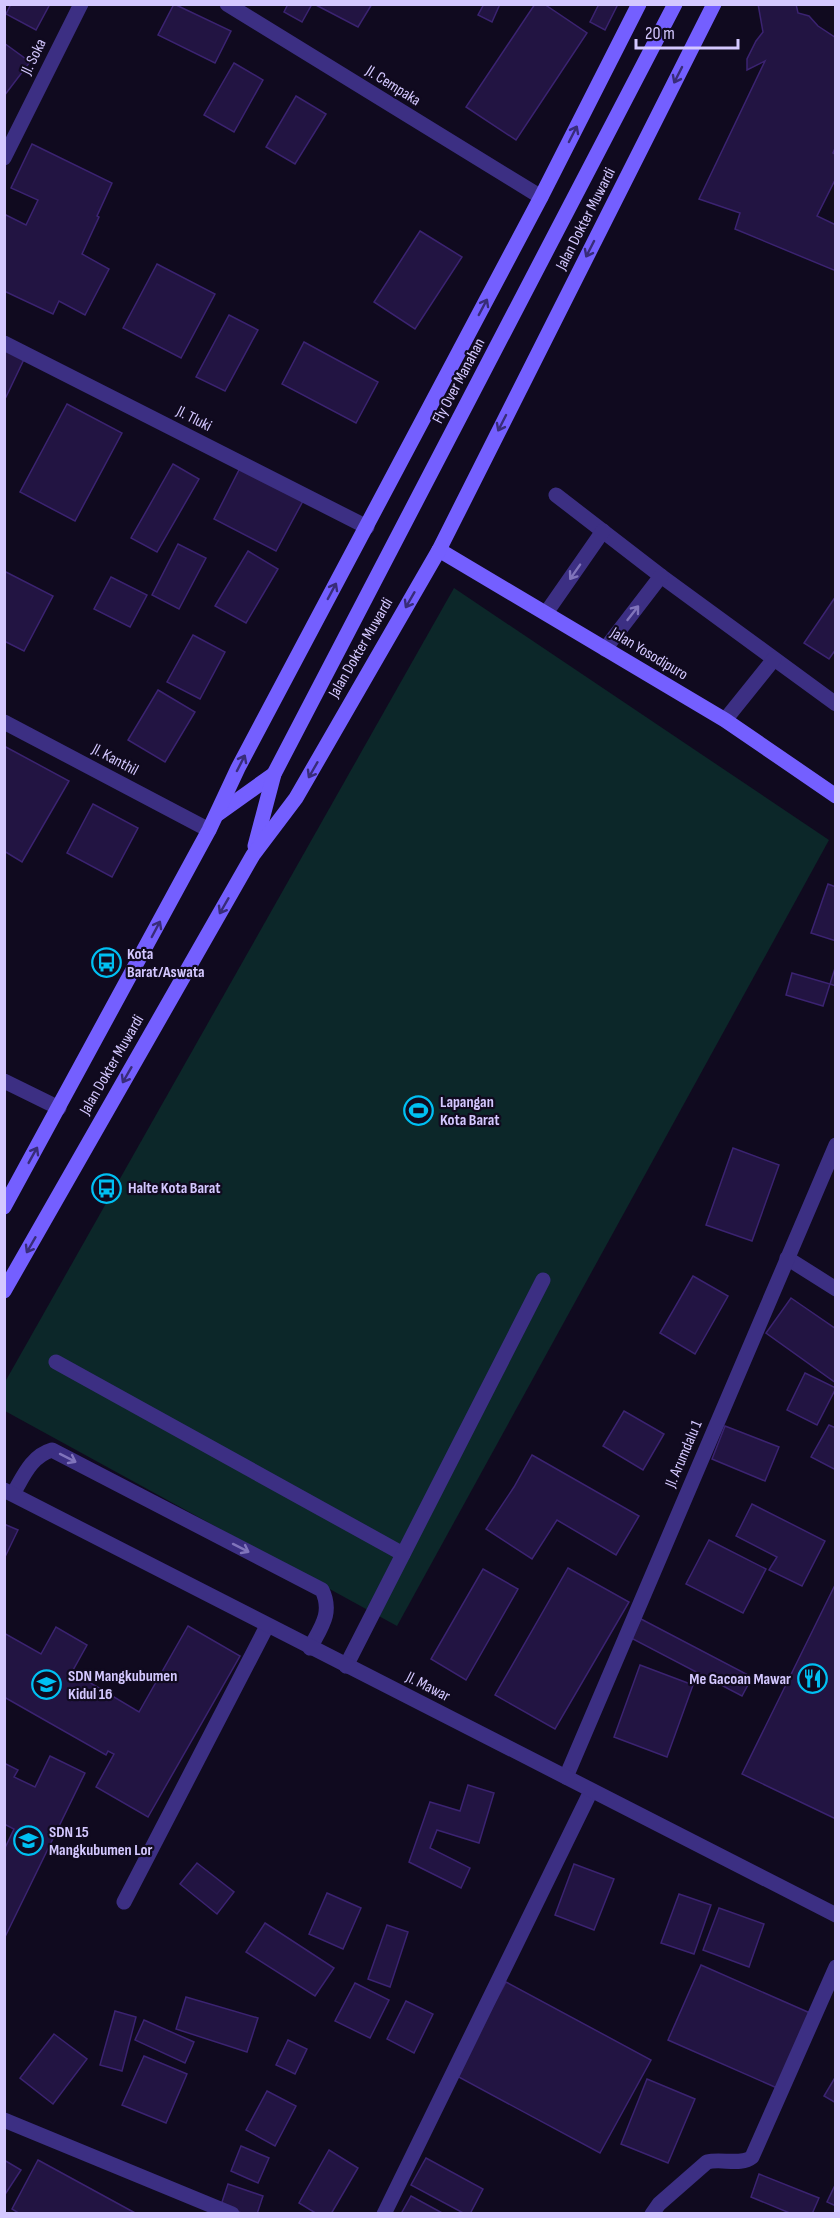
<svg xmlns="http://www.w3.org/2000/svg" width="840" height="2218" font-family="'Sofia Sans Condensed',sans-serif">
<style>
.green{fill:#0c2729}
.building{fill:#221442;stroke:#3b2371;stroke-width:1.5}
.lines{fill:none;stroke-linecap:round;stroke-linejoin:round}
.service{stroke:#3c2f83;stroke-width:15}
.minor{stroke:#3c2f83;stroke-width:15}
.tertiary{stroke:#3c2f83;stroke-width:15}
.secondary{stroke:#745fff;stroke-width:15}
.oneway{stroke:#382c79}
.oneway2{stroke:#8074bb}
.labels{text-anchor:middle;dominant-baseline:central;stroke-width:4.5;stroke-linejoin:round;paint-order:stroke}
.street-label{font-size:16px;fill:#d4c8ff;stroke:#100a1f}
.poi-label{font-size:16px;font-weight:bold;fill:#d4c8ff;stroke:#100a1f;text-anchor:start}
</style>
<rect width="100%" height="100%" fill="#100a1f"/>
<polygon class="green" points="454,588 829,840 397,1626 5,1411 5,1382"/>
<g class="building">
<polygon points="11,4 50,4 36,30 6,14"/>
<polygon points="174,4 231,31 215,63 158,35"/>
<polygon points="288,4 312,4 302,22 284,12"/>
<polygon points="314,4 372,4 358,27"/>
<polygon points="484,4 500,4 492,22 478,15"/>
<polygon points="535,4 544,4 587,33 516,140 466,107"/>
<polygon points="599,4 618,4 605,30 590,22"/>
<polygon points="758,4 796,4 798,13 809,16 818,26 836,38 836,146 833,153 836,155 836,178 817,216 836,225 836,271 735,229 740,213 699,199 765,61 747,70 747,59 756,41 763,32"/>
<polygon points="4,43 30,62 4,96"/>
<polygon points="234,63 263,80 234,132 204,115"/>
<polygon points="296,96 326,114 295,164 266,147"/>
<polygon points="32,144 112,183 97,216 99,217 82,254 109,269 85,315 59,301 53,314 4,291 4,214 26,225 38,200 11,188"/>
<polygon points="420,231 462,257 415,329 374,302"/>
<polygon points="157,264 215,294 181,358 123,328"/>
<polygon points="229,315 258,330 225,391 196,377"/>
<polygon points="304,342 378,382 356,423 282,384"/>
<polygon points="4,345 26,355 6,397 4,396"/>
<polygon points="67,404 122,433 75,521 20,492"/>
<polygon points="173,464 199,479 157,552 131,538"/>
<polygon points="241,466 304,499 276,551 214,519"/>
<polygon points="178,544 206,558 179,609 152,595"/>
<polygon points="248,551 278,569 246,623 215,606"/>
<polygon points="4,571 53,596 24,651 4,641"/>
<polygon points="111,577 147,595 130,627 94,609"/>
<polygon points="836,596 836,649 829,659 804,643"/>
<polygon points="193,635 225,652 200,699 167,682"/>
<polygon points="158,690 195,712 165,762 128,740"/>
<polygon points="4,746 69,781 22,862 4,851"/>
<polygon points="93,804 138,828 112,877 67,853"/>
<polygon points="828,884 836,887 836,941 811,933"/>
<polygon points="836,965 836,986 830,984"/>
<polygon points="792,973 830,984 823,1006 786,995"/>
<polygon points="733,1148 779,1165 752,1241 706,1225"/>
<polygon points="693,1276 728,1296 695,1354 660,1333"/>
<polygon points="791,1298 836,1329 836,1383 766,1333"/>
<polygon points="805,1373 836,1388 817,1425 787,1410"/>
<polygon points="624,1411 664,1434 643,1470 603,1446"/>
<polygon points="829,1425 836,1428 836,1470 811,1457"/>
<polygon points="725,1426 779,1447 765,1481 712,1459"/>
<polygon points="532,1455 639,1516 616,1555 557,1520 532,1559 486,1529 514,1487"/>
<polygon points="752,1504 825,1541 802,1586 769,1570 777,1557 736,1536"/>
<polygon points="4,1524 18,1530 4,1559"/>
<polygon points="709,1540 766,1569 743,1613 686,1584"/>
<polygon points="568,1568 629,1602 555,1729 495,1695"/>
<polygon points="483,1569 518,1589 466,1680 431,1659"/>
<polygon points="836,1583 836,1819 742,1774"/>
<polygon points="641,1619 752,1677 742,1696 631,1638"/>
<polygon points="188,1626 240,1656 148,1817 96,1787 114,1754 108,1751 106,1755 4,1697 4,1633 41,1654 56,1627 87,1645 72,1672 139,1712"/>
<polygon points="640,1665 693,1685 667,1757 614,1737"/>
<polygon points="50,1756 85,1773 4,1939 4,1850 14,1829 4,1824 4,1763 18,1770 14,1777 35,1787"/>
<polygon points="468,1785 494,1793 479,1843 437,1830 430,1848 470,1868 461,1888 409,1862 430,1802 460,1811"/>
<polygon points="197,1863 234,1892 217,1914 180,1884"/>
<polygon points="574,1864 614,1879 594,1930 555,1915"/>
<polygon points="327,1893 361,1908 343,1949 309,1934"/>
<polygon points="679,1894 711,1905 694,1954 661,1943"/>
<polygon points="719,1908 764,1924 749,1967 703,1950"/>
<polygon points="265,1923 334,1968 315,1996 246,1952"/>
<polygon points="387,1925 408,1932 390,1987 368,1979"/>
<polygon points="701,1965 810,2013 777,2088 668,2040"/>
<polygon points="506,1982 651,2060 600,2153 455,2075"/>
<polygon points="355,1983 389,2000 370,2038 335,2021"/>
<polygon points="186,1997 258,2018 247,2052 176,2029"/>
<polygon points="406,2001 433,2014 414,2053 387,2039"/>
<polygon points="115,2011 136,2017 122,2071 100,2065"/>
<polygon points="144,2020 194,2042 185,2063 135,2040"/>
<polygon points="54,2034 87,2059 53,2104 20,2078"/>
<polygon points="288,2040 307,2049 295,2074 276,2065"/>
<polygon points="144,2056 187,2074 166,2123 122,2105"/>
<polygon points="836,2076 836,2103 824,2096"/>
<polygon points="647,2079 695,2099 668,2163 621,2144"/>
<polygon points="267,2091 296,2106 275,2146 246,2130"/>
<polygon points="241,2146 269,2158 258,2183 231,2171"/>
<polygon points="329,2150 358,2168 331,2214 317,2214 299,2203"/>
<polygon points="426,2158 483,2189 470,2214 465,2214 411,2185"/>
<polygon points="4,2160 21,2170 4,2196"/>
<polygon points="38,2160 137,2214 20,2214 12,2209"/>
<polygon points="759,2174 819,2198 812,2214 792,2214 751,2197"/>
<polygon points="836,2183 836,2206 827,2202"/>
<polygon points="228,2184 263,2196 257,2214 244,2214 221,2205"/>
<polygon points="411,2196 444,2214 401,2214"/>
</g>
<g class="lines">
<g class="service">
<polyline points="556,495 661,576 836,704"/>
<polyline points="546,613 603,531"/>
<polyline points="605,649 661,576"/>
<polyline points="725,720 774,659"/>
<polyline points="56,1362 403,1554"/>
<path d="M13 1494C23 1477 31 1456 52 1450L322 1590C333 1613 321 1627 310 1648"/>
<polyline points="346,1666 543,1280"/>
</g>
<g class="minor">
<polyline points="227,4 541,197"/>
<polyline points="4,158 81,4"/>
<polyline points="4,343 367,527"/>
<polyline points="4,722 209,830"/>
<polyline points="4,1081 59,1108"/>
<polyline points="787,1258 836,1289"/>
<polyline points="566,1777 836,1145"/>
<polyline points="124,1902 267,1626"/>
<polyline points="4,2120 232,2214"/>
<polyline points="384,2214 591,1791"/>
<path d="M652 2214 659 2204 707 2162C721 2158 741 2166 752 2157L836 1967"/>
</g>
<polyline class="tertiary" points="4,1490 836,1915"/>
<g class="secondary">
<polyline points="439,550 725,720 836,796"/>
<polyline points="218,814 274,774"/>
<polyline points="255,846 274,774 675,4"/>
<polyline points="4,1207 209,830 238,768 541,197 639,4"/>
<polyline points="4,1291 253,855 296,798 439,550 714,4"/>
</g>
</g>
<defs><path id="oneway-shaft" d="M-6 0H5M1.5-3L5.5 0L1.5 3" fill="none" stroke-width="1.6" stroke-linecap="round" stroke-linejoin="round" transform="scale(1.5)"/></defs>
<g class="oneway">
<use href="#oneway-shaft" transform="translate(678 75) rotate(117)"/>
<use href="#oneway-shaft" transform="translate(573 134) rotate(-63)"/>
<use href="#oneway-shaft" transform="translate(590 249) rotate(117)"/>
<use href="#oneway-shaft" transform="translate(483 307) rotate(-62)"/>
<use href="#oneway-shaft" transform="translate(502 423) rotate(117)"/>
<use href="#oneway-shaft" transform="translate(332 591) rotate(-62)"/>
<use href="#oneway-shaft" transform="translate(410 600) rotate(120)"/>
<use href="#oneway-shaft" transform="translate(241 763) rotate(-63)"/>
<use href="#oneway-shaft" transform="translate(313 770) rotate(120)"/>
<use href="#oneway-shaft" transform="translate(224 906) rotate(120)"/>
<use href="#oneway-shaft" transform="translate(156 929) rotate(-62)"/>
<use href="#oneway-shaft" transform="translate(127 1075) rotate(120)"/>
<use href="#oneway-shaft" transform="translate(33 1155) rotate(-61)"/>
<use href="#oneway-shaft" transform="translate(31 1245) rotate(120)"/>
</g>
<g class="oneway2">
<use href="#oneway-shaft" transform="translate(575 572) rotate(125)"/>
<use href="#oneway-shaft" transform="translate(633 613) rotate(-52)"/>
<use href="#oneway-shaft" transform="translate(68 1458) rotate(27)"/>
<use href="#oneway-shaft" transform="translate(241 1548) rotate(27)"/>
</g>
<defs>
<symbol id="bus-ring" viewBox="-11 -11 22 22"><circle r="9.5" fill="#100a1f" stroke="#00c0f3" stroke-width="1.5"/><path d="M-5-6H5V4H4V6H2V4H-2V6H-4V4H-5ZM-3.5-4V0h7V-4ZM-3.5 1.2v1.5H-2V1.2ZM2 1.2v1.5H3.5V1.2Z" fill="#00c0f3"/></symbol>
<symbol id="stadium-ring" viewBox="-11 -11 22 22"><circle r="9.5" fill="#100a1f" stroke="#00c0f3" stroke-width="1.5"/><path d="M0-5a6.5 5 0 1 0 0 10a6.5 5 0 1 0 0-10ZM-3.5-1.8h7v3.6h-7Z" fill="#00c0f3"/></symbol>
<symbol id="restaurant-ring" viewBox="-11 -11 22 22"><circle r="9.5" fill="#100a1f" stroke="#00c0f3" stroke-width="1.5"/><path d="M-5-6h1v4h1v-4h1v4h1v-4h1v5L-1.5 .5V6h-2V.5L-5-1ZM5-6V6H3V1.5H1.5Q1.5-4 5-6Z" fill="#00c0f3"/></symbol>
<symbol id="school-ring" viewBox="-11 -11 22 22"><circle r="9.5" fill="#100a1f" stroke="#00c0f3" stroke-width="1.5"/><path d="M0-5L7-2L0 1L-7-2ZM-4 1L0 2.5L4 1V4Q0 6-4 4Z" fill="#00c0f3"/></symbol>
</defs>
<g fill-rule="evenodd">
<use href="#bus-ring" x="90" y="946" width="33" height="33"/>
<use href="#stadium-ring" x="402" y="1094" width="33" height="33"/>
<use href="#bus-ring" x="90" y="1172" width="33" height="33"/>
<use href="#restaurant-ring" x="796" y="1662" width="33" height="33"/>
<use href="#school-ring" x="30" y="1668" width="33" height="33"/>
<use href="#school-ring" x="12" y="1824" width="33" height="33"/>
</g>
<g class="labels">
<g class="street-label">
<text transform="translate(34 57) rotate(-64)">Jl. Soka</text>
<text transform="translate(393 86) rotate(32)">Jl. Cempaka</text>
<text transform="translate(586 219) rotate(-63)">Jalan Dokter Muwardi</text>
<text transform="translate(459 381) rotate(-62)">Fly Over Manahan</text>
<text transform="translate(194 419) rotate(27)">Jl. Tluki</text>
<text transform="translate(361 648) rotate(-60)">Jalan Dokter Muwardi</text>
<text transform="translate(649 654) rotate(31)">Jalan Yosodipuro</text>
<text transform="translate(115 760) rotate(28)">Jl. Kanthil</text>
<text transform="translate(112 1065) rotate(-60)">Jalan Dokter Muwardi</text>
<text transform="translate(684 1454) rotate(-67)">Jl. Arumdalu 1</text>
<text transform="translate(428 1687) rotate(27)">Jl. Mawar</text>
</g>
<g class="poi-label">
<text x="127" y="954">Kota<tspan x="127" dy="18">Barat/Aswata</tspan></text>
<text x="440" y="1102">Lapangan<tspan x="440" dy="18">Kota Barat</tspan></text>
<text x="128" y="1188">Halte Kota Barat</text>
<text x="68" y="1676">SDN Mangkubumen<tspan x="68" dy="18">Kidul 16</tspan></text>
<text x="791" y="1679" text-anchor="end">Me Gacoan Mawar</text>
<text x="49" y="1832">SDN 15<tspan x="49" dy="18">Mangkubumen Lor</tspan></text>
</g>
</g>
<rect width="840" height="2218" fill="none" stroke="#d4c8ff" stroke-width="12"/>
<path d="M636 39v9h102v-9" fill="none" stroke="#d4c8ff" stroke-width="3"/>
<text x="645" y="39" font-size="18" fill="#d4c8ff" stroke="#100a1f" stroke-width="4.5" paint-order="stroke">20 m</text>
</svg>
